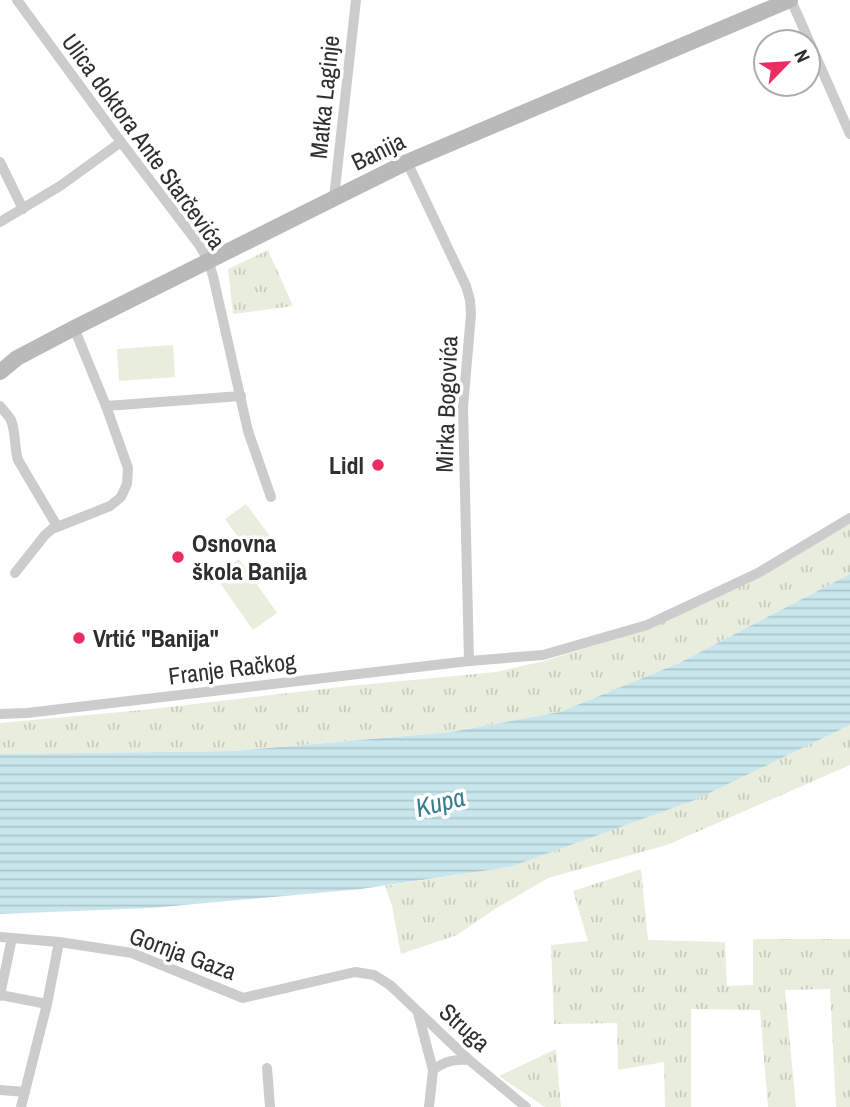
<svg xmlns="http://www.w3.org/2000/svg" width="850" height="1107" font-family="'Archivo Narrow',sans-serif">
<style>
.grass{fill:url(#grass-tufts)}
.park{fill:#e9eddd}
.water{fill:url(#water-rules)}
.lines{fill:none;stroke-linecap:round;stroke-linejoin:round}
.minor{stroke:#ccc;stroke-width:10}
.secondary{stroke:#b9b9b9;stroke-width:16}
.poi-dot{fill:#eb2d61;stroke:#fff;stroke-width:2.5}
.labels{text-anchor:middle;dominant-baseline:central;stroke-width:7;stroke-linejoin:round;paint-order:stroke}
.street-label{font-size:24px;fill:#2f2f2f;stroke:#fff}
.poi-label{font-size:24px;font-weight:bold;fill:#2f2f2f;stroke:#fff;text-anchor:start}
.water-label{font-size:26px;font-style:italic;fill:#387e8e;stroke:#fff}
</style>
<defs>
<pattern id="grass-tufts" width="24" height="20" patternUnits="userSpaceOnUse" patternTransform="scale(1.75)"><rect width="24" height="20" fill="#e9eddd"/><path d="M3 7l-1-3M5 7V3M7 7l1-3M15 17l-1-3M17 17v-4M19 17l1-3" fill="none" stroke="#c8ccbe"/></pattern>
<pattern id="water-rules" width="6" height="5" patternUnits="userSpaceOnUse" patternTransform="scale(1.75)"><rect width="6" height="5" fill="#c9e6ed"/><path d="M0 2.5h6" fill="none" stroke="#adc6cc"/></pattern>
</defs>
<rect width="100%" height="100%" fill="#fff"/>
<g class="grass">
<polygon points="268,250 293,306 233,314 228,269"/>
<polygon points="850,521 850,574 679,663 561,712 451,732 234,751 0,754 0,723 143,710 349,686 496,672 544,661 648,629"/>
<polygon points="850,725 850,765 667,845 548,878 495,909 457,935 401,954 392,906 385,886 510,867 694,800"/>
<polygon points="641,869 648,940 725,942 727,986 753,985 753,939 850,939 850,1107 836,1107 830,989 785,990 796,1107 768,1107 760,1010 691,1009 691,1107 665,1107 664,1062 618,1070 617,1023 554,1024 551,945 588,941 573,891"/>
<polygon points="556,1049 561,1107 545,1107 499,1076"/>
</g>
<g class="park">
<polygon points="173,345 175,377 119,381 117,349"/>
<polygon points="246,504 272,539 250,554 225,519"/>
<polygon points="239,559 277,613 253,630 215,576"/>
</g>
<polygon class="water" points="850,574 850,725 695,800 510,867 361,889 151,908 0,914 0,754 234,751 451,732 560,712 679,663"/>
<g class="lines">
<g class="minor">
<polyline points="17,0 121,142 200,246 208,260 213,276 248,431 271,497"/>
<polyline points="791,0 850,134"/>
<polyline points="0,162 23,209"/>
<polyline points="407,162 466,286 470,300 471,314 463,407 469,661"/>
<polyline points="334,198 356,0"/>
<polyline points="0,222 60,186 121,142"/>
<path d="M0 406C4 411 8 415 11 420 16 432 14 447 18 460L57 526"/>
<polyline points="106,406 241,396"/>
<polyline points="15,573 45,535 52,529 110,506 121,497 127,484 128,468 106,406 74,328"/>
<polyline points="0,714 27,713 469,661 543,655 647,625 758,573 850,518"/>
<polyline points="0,937 59,942 132,953 243,998 355,972 374,975 390,985 469,1060 526,1107"/>
<polyline points="0,995 12,938"/>
<polyline points="0,996 0,995 47,1004"/>
<polyline points="418,1013 433,1070 429,1107"/>
<polyline points="267,1068 270,1107"/>
<path d="M433 1070C445 1061 454 1059 469 1060"/>
<polyline points="0,1090 25,1092"/>
<polyline points="21,1107 47,1004 59,942"/>
</g>
<polyline class="secondary" points="0,372 17,358 74,328 407,162 790,0"/>
</g>
<g class="poi-dot">
<circle cx="378" cy="465" r="7"/>
<circle cx="178" cy="557" r="7"/>
<circle cx="79" cy="638" r="7"/>
</g>
<g class="labels">
<g class="street-label">
<text transform="translate(324 97) rotate(-84)">Matka Laginje</text>
<text transform="translate(144 141) rotate(54)">Ulica doktora Ante Starčevića</text>
<text transform="translate(378 151) rotate(-26)">Banija</text>
<text transform="translate(446 404) rotate(-88)">Mirka Bogovića</text>
<text transform="translate(232 668) rotate(-7)">Franje Račkog</text>
<text transform="translate(183 953) rotate(20)">Gornja Gaza</text>
<text transform="translate(465 1027) rotate(42)">Struga</text>
</g>
<g class="poi-label">
<text x="364" y="465" text-anchor="end">Lidl</text>
<text x="192" y="543">Osnovna<tspan x="192" dy="28">škola Banija</tspan></text>
<text x="93" y="638">Vrtić "Banija"</text>
</g>
<g class="water-label">
<text transform="translate(440 802) rotate(-14)">Kupa</text>
</g>
</g>
<g transform="translate(787 63) rotate(65)"><circle r="33" fill="#ffffff" stroke="#acacac" stroke-width="2"/>
<path d="M0-5L12 26L0 18L-12 26Z" fill="#eb2d61"/>
<text y="-10" font-size="19" font-weight="bold" text-anchor="middle" fill="#2f2f2f">N</text>
</g>
</svg>
